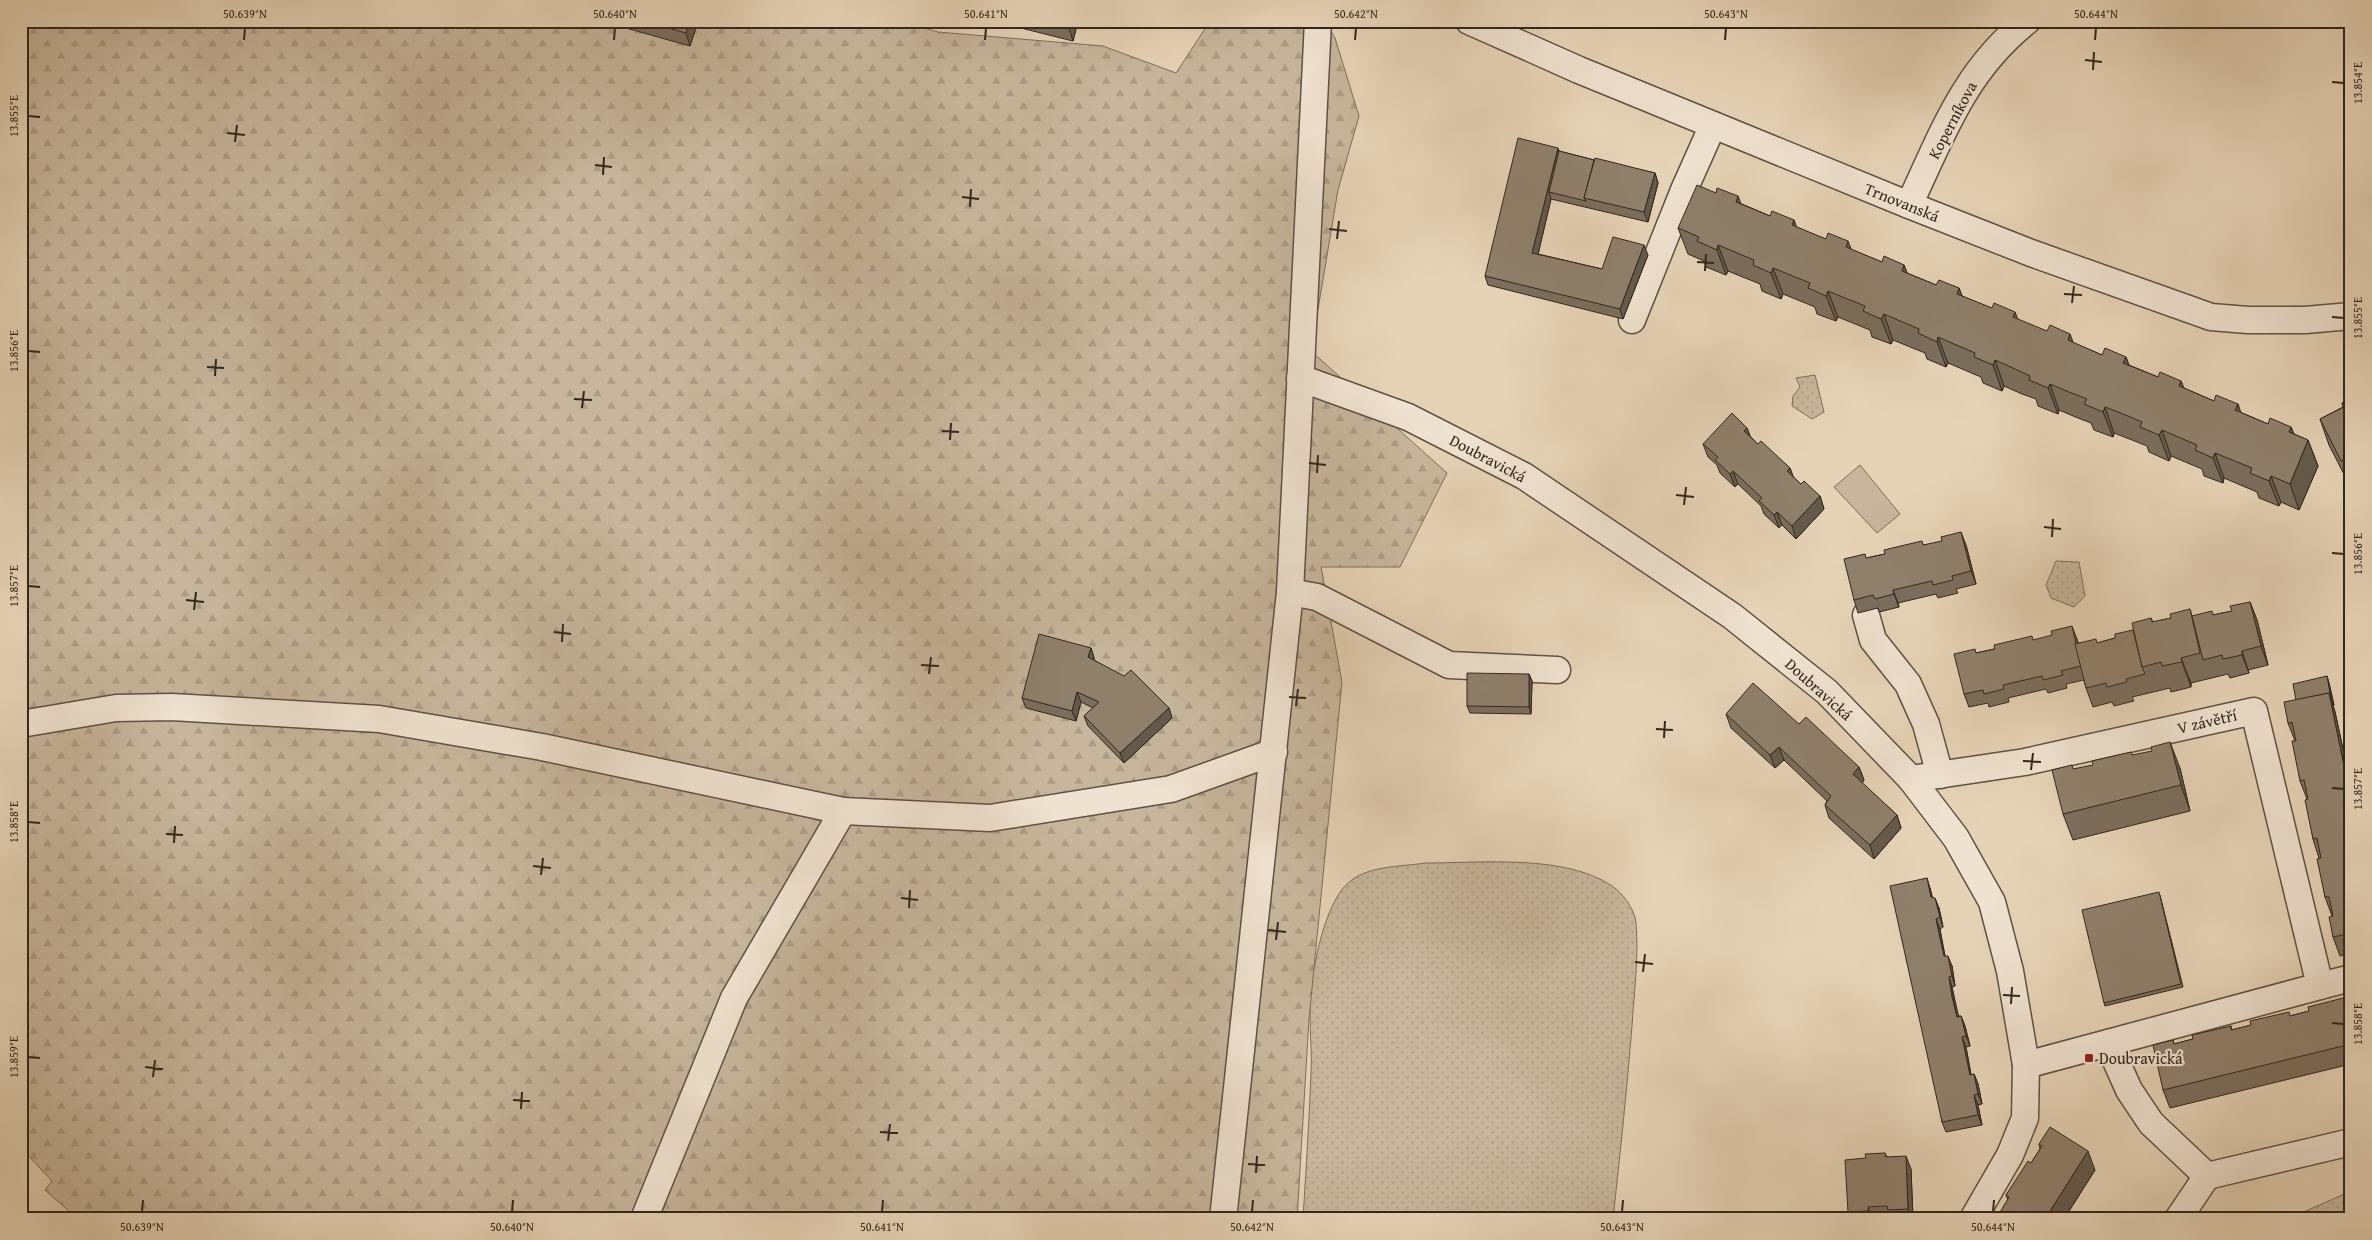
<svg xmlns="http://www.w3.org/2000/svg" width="2372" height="1240" font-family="'Gentium Book Plus',serif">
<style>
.grass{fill:url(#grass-dots);stroke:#7c6e5c}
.forest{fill:url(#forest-firs);stroke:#7c6e5c}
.garden{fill:#c7b69c;stroke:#7c6e5c}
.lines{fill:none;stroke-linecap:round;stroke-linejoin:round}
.minor-casing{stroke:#5e5242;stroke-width:29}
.minor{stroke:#efe2d0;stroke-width:26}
.wall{fill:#7b6e5d;stroke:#30271c}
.shaded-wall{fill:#645a4c;stroke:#30271c}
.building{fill:#8f806c;stroke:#30271c}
.ticks{fill:none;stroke:#30271c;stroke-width:2}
.poi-dot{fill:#8f2418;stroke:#efe2d0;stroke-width:2}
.labels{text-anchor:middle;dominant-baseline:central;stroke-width:4.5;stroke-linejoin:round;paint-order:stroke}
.street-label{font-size:16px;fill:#30271c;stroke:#efe2d0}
.poi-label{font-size:16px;fill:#30271c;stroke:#efe2d0;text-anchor:start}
.neatline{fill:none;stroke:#30271c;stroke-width:2}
.ticks-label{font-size:12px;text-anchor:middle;fill:#30271c}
</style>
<defs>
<pattern id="grass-dots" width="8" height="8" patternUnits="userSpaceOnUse" patternTransform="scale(1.25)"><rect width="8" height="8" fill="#c7b69c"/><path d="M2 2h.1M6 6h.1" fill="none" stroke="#ab9c86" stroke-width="1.8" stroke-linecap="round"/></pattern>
<pattern id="forest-firs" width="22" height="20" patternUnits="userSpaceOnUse" patternTransform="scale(1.25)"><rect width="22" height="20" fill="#c7b69c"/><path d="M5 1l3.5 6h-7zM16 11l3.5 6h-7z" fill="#ab9c86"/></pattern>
</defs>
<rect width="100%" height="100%" fill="#e6d3b6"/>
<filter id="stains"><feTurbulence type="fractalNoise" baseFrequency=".004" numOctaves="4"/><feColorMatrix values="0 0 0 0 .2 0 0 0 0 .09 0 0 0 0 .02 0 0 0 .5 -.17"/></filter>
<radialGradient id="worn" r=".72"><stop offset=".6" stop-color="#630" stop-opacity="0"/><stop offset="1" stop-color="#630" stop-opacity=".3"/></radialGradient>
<g class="grass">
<polygon points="1815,375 1824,412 1812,419 1792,406 1793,396 1800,387 1796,378"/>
<polygon points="2056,561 2079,562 2085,596 2074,607 2051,598 2046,585"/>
<path d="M1426 863C1481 863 1565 854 1612 886 1623 893 1635 910 1636 923 1639 954 1634 994 1632 1026 1627 1090 1620 1154 1613 1219H1303C1306 1171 1309 1122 1311 1074 1312 1054 1310 1034 1310 1013 1309 981 1323 906 1347 884 1367 865 1399 867 1426 863Z"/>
<polygon points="2351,1191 2351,1219 2292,1219 2297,1215"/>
</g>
<polygon class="forest" points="21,21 901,21 938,32 1103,46 1176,73 1210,21 1325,21 1335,38 1359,116 1338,190 1311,351 1447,473 1400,567 1321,567 1342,682 1309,1019 1297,1219 78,1219 45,1190 52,1181 23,1150 21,1153"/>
<polygon class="garden" points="1860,465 1900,514 1877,533 1834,487"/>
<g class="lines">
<defs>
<g id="minor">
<polyline points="1469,21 1579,70 1909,205 2031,253 2211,317 2248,320 2305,320 2351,316"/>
<path d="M1909 205C1942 135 1964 71 2027 21"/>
<polyline points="1632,320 1684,190 1713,125"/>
<polyline points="1300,378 1408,417 1524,476 1732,616 1827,692 1911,779 1956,838 1992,902 2010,971 2026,1065 2025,1118 2010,1155 1973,1219"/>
<polyline points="1290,592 1317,597 1449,665 1557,670"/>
<polyline points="1866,615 1873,640 1908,684 1926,724 1940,775"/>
<polyline points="21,724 116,708 172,707 379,719 542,747 843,811 990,818 1171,789 1274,752"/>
<polyline points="1911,779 2025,762 2254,711 2320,986 2026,1065"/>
<polyline points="2320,986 2351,978"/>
<polyline points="2108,1043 2129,1090 2151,1123 2207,1176 2178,1219"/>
<polyline points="2207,1176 2351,1142"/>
<polyline points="644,1219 734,998 843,811"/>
<polyline points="1223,1219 1290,592 1318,21"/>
</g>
</defs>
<use href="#minor" class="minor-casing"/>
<use href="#minor" class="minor"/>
</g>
<g class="wall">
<polygon points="601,21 698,21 690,46"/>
<polygon points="993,21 1078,21 1073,41"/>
<polygon points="1558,148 1559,151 1594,160 1655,173 1658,183 1648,222 1551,199 1538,254 1602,269 1648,255 1623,319 1488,285 1485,276"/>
<polygon points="1716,193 1770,216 1794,220 1796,227 1882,262 1904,265 1907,273 1936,285 1959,288 1962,296 2102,355 2126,357 2129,365 2158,377 2181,381 2184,388 2214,401 2238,404 2240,412 2268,424 2291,427 2294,434 2308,440 2318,466 2299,510 2281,502 2279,506 2259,498 2257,492 2224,478 2223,483 2204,476 2202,469 2171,456 2169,461 2149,452 2147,446 2132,440 2114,433 2113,437 2094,430 2091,423 2078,418 2059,410 2058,414 2038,406 2036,399 2022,394 2004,386 2002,391 1983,383 1981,377 1948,363 1946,367 1927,359 1925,353 1893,340 1891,344 1872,337 1870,330 1838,317 1836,321 1817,314 1815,307 1783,294 1781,299 1762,291 1760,284 1728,271 1726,275 1706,267 1704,261 1688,254 1678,228"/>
<polygon points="2351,398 2351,486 2350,486 2329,445 2320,419 2343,407 2342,403"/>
<polygon points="1747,428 1750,436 1758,444 1790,468 1793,477 1801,484 1820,496 1824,509 1796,539 1782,525 1779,528 1764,514 1761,506 1738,484 1735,487 1720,473 1717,465 1708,457 1703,444"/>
<polygon points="1924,545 1966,545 1976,584 1956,589 1958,593 1938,598 1936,594 1898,603 1899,607 1879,612 1878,608 1858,613 1854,600 1867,558"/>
<polygon points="2250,602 2257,620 2268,665 2248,670 2249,673 2230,678 2228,674 2191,683 2191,687 2171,692 2170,688 2132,697 2134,701 2114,706 2112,702 2093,707 2086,688 2084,680 2066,684 2067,688 2048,693 2046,689 2008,698 2009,702 1989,707 1988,703 1969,707 1964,694 1976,653 2034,640 2077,639 2078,643 2097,643 2115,638 2133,630 2151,618 2153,622 2171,618 2190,609 2192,616 2213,615 2232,611"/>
<polygon points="1091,648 1094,658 1094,660 1169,708 1172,718 1124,763 1088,726 1084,716 1093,708 1081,702 1076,721 1026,708 1022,698"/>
<polygon points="1529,674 1532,681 1531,714 1470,713 1467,706"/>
<polygon points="2327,676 2329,683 2334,705 2333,705 2335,712 2351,786 2351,954 2340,956 2333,937 2332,916 2325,897 2319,858 2313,839 2307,799 2300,781 2295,741 2288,723 2296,700"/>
<polygon points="1726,714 1799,724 1859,767 1864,780 1862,783 1897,815 1901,828 1874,859 1829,818 1825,805 1827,801 1784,760 1775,768 1731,728"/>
<polygon points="2133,755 2180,768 2190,811 2073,840 2063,814"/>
<polygon points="1930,888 1932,897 1939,908 1943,927 1940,929 1943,948 1945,956 1952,966 1955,986 1952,987 1956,1007 1958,1016 1961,1016 1965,1026 1970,1046 1966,1047 1971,1075 1974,1074 1978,1084 1982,1104 1978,1105 1982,1125 1946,1132 1942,1122"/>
<polygon points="2160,895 2183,987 2105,1006 2104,1003"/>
<polygon points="2351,1001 2351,1064 2170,1108 2163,1090 2173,1040 2174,1044 2193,1039 2231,1026 2232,1030"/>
<polygon points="2039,1144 2095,1170 2064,1219 1991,1219 1999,1214 2008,1200 2006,1195 2031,1163 2040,1149"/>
<polygon points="1885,1153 1887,1157 1911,1169 1913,1219 1851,1219 1848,1212 1866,1158"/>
</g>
<g class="shaded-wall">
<polygon points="689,21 698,21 690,46 686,33"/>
<polygon points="1070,21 1078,21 1073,41 1069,28"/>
<polygon points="1558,148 1561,158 1549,192 1551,199 1536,263 1532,253"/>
<polygon points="1655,173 1658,183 1648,222 1644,212"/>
<polygon points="1738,196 1748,222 1736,202"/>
<polygon points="1794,220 1803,245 1792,225"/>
<polygon points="1848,241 1858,267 1846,247"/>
<polygon points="1644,245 1648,255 1623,319 1620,309"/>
<polygon points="1718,245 1728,271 1726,275 1717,250"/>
<polygon points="1904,265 1914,291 1902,271"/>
<polygon points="1773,268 1783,294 1781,299 1771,273"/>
<polygon points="1959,288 1969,314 1957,294"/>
<polygon points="1828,291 1838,317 1836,321 1826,296"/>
<polygon points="2015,312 2025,337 2013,317"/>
<polygon points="1884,314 1893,340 1891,344 1881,319"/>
<polygon points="2070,334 2080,360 2068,340"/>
<polygon points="1938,337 1948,363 1946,367 1937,342"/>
<polygon points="2126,357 2135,383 2123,363"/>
<polygon points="1995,360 2004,386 2002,391 1993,365"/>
<polygon points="2181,381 2190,406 2179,386"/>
<polygon points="2050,384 2059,410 2058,414 2048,388"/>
<polygon points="2238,404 2247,430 2235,410"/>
<polygon points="2105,407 2114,433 2113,437 2103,412"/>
<polygon points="2291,427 2300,452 2289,432"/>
<polygon points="1747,428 1752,441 1744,431"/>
<polygon points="2162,430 2171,456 2169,461 2159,435"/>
<polygon points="2308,440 2318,466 2299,510 2290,484"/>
<polygon points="2215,453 2224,478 2223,483 2213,458"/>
<polygon points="1790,468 1795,481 1787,471"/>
<polygon points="1733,471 1738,484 1735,487 1730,474"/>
<polygon points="2271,476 2281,502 2279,506 2269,481"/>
<polygon points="1820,496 1824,509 1796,539 1792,526"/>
<polygon points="1777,512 1782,525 1779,528 1774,515"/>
<polygon points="1961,532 1966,545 1976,584 1971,571"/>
<polygon points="1893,590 1898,603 1899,607 1894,594"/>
<polygon points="2250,602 2257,620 2268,665 2261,646"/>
<polygon points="2072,626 2077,639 2086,679 2081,666"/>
<polygon points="1091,648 1094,658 1092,667 1088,657"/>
<polygon points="2242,651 2248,670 2249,673 2242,655"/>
<polygon points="2181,658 2191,683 2191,687 2182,662"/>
<polygon points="1529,674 1532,681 1531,714 1529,707"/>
<polygon points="2327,676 2329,683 2334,705 2331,699"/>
<polygon points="1077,692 1081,702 1076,721 1072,711"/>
<polygon points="2329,693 2335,712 2351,786 2351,800"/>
<polygon points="1169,708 1172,718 1124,763 1120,753"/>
<polygon points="2170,742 2180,768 2190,811 2181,785"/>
<polygon points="1779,747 1784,760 1775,768 1770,755"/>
<polygon points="1859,767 1864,780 1858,787 1853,774"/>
<polygon points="1897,815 1901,828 1874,859 1870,845"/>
<polygon points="1927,878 1930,888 1935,907 1931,897"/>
<polygon points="1935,898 1939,908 1943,927 1940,917"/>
<polygon points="1936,919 1940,929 1947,966 1944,956"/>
<polygon points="1948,956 1952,966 1955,986 1952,976"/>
<polygon points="1949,977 1952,987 1961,1027 1957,1017"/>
<polygon points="1961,1016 1965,1026 1970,1046 1966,1036"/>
<polygon points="1962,1037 1966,1047 1973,1085 1970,1075"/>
<polygon points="1974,1074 1978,1084 1982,1104 1978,1094"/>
<polygon points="1974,1095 1978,1105 1982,1125 1978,1115"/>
<polygon points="2088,1151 2095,1170 2064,1219 2045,1219"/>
<polygon points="1906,1156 1911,1169 1913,1219 1912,1219 1908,1209"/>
<polygon points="1868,1207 1873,1219 1871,1219 1868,1211"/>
</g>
<g class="building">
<polygon points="643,21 689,21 686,33"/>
<polygon points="1041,21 1070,21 1069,28"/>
<polygon points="1518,138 1558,148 1532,253 1602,269 1613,237 1644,245 1620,309 1485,276"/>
<polygon points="1559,151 1594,160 1584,198 1586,201 1549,192"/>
<polygon points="1595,158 1655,173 1644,212 1584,198"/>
<polygon points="1697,185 1716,193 1717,188 1738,196 1736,202 1770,216 1772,211 1794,220 1792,225 1826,239 1828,233 1848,241 1846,247 1882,262 1884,256 1904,265 1902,271 1936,285 1939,280 1959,288 1957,294 1992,308 1994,303 2015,312 2013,317 2047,331 2050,325 2070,334 2068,340 2102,355 2105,348 2126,357 2123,363 2158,377 2160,372 2181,381 2179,386 2214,401 2216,395 2238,404 2235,410 2268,424 2270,418 2291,427 2289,432 2308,440 2290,484 2271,476 2269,481 2250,473 2252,468 2215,453 2213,458 2195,450 2197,445 2162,430 2159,435 2140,427 2142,422 2123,414 2105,407 2103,412 2084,404 2087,399 2069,392 2050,384 2048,388 2029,380 2030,376 2013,368 1995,360 1993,365 1974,357 1975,353 1938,337 1937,342 1918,333 1919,329 1884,314 1881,319 1863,311 1865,306 1828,291 1826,296 1808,288 1810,283 1773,268 1771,273 1753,265 1754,260 1718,245 1717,250 1697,241 1699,237 1678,228"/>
<polygon points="2351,398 2351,456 2341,461 2320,419 2344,407 2342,403"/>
<polygon points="1732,413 1747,428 1744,431 1758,444 1761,441 1790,468 1787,471 1801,484 1804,481 1820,496 1792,526 1777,512 1774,515 1759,501 1762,498 1733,471 1730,474 1715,460 1718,457 1703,444"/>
<polygon points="1961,532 1971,571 1952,576 1953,580 1933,585 1932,581 1893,590 1894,594 1875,599 1873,595 1854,600 1844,559 1865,554 1866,558 1885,554 1884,550 1922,541 1923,545 1942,541 1941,537"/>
<polygon points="2250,602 2261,646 2242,651 2242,655 2223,659 2222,655 2203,660 2192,616 2212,611 2213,615 2232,611 2230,606"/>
<polygon points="2190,609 2200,653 2181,658 2182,662 2162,666 2161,662 2142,667 2132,623 2151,618 2152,622 2171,618 2170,614"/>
<polygon points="2072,626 2081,666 2061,671 2063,675 2043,680 2042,676 2003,685 2004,689 1984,694 1983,690 1964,694 1954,654 1975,649 1976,653 1995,649 1994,645 2032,636 2033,640 2052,635 2051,631"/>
<polygon points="2133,630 2142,667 2145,674 2126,679 2127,682 2107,687 2106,683 2086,688 2075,644 2096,639 2097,643 2115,638 2115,634"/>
<polygon points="1039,634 1091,648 1088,657 1124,676 1131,670 1169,708 1120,753 1084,716 1099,702 1077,692 1072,711 1022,698"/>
<polygon points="1467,673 1529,674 1529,707 1467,706"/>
<polygon points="2327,676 2331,699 2329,693 2296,700 2293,684"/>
<polygon points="1753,683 1799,724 1806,717 1859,767 1853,774 1897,815 1870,845 1825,805 1831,796 1779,747 1770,755 1726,714"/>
<polygon points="2329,693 2351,800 2351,933 2333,937 2329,917 2333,916 2329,897 2325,897 2317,859 2321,858 2317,838 2313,839 2305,800 2308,799 2304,780 2300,781 2292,741 2296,741 2292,722 2288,723 2284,702"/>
<polygon points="2170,742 2181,785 2063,814 2052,770 2072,765 2073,769 2093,765 2092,761 2131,752 2132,755 2152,751 2151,747"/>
<polygon points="1927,878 1931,897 1935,898 1940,917 1936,919 1940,938 1944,956 1948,956 1952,976 1949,977 1952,997 1957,1017 1961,1016 1966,1036 1962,1037 1970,1075 1974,1074 1978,1094 1974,1095 1978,1115 1942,1122 1890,886"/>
<polygon points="2159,892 2181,984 2104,1003 2082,910"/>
<polygon points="2347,997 2348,1001 2351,1001 2351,1044 2163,1090 2153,1045 2173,1040 2174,1044 2193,1039 2192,1035 2231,1026 2231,1030 2251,1025 2250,1021 2289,1012 2290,1016 2309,1011 2308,1007"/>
<polygon points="2050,1127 2088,1151 2045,1219 1991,1219 1995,1212 1999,1214 2009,1197 2006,1195 2028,1161 2031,1163 2042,1146 2039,1144"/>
<polygon points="1885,1153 1886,1157 1906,1156 1908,1209 1888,1210 1887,1206 1868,1207 1868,1211 1848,1212 1845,1160 1866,1158 1865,1154"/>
</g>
<path class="ticks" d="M244 40 245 28M614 40 615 28M985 40 986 28M1355 40 1356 28M1725 40 1726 28M2095 40 2096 28M2085 60 2102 62M2093 70 2094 52M2332 82 2344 83M28 116 40 117M227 133 245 135M235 142 237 125M595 165 612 167M603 175 604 157M962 197 979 199M970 207 971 189M1329 229 1347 231M1337 239 1339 221M1697 262 1714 263M1705 271 1706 254M2064 294 2082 295M2072 303 2074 286M2332 317 2344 318M28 351 40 352M207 367 224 368M215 376 216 359M574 399 592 400M582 408 584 391M942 431 959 432M950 440 951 423M1309 463 1326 465M1317 473 1318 455M1676 495 1694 497M1684 505 1686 487M2044 527 2061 529M2052 537 2053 519M2332 553 2344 554M28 586 40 587M186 600 204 602M194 610 196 592M554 632 571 634M562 642 563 624M921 665 939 666M929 674 931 657M1289 697 1306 698M1296 706 1298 689M1656 729 1673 730M1664 738 1665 721M2023 761 2041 762M2031 770 2033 753M2332 788 2344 789M28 822 40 823M166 834 183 835M174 843 175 826M533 866 551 868M541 875 543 858M901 898 918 900M909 908 910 890M1268 930 1286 932M1276 940 1278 922M1635 962 1653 964M1643 972 1645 954M2003 995 2020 996M2011 1004 2012 987M2332 1023 2344 1024M28 1057 40 1058M145 1067 163 1069M153 1077 155 1060M513 1100 530 1101M521 1109 522 1092M880 1132 898 1133M888 1141 890 1124M1248 1164 1265 1165M1256 1173 1257 1156M142 1212 143 1200M512 1212 513 1200M882 1212 883 1200M1252 1212 1253 1200M1622 1212 1623 1200M1993 1212 1994 1200"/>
<rect class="poi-dot" x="2084" y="1053" width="10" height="10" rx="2.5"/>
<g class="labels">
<g class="street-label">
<text transform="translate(1952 120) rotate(-62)">Koperníkova</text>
<text transform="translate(1902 202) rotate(22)">Trnovanská</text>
<text transform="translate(1488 458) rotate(28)">Doubravická</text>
<text transform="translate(1819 689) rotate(42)">Doubravická</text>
<text transform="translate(2207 721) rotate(-13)">V závětří</text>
</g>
<g class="poi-label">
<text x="2099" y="1058">Doubravická</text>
</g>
</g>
<rect width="2372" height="1240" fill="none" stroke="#e6d3b6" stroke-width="55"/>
<rect x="28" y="28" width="2316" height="1184" class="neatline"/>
<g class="ticks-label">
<text x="245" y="18">50.639°N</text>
<text x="615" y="18">50.640°N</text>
<text x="986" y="18">50.641°N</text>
<text x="1356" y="18">50.642°N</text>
<text x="1726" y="18">50.643°N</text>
<text x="2096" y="18">50.644°N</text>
<text transform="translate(2358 83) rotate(-90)" y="4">13.854°E</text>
<text transform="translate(14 116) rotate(-90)" y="4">13.855°E</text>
<text transform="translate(2358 318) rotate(-90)" y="4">13.855°E</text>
<text transform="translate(14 351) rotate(-90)" y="4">13.856°E</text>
<text transform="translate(2358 554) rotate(-90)" y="4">13.856°E</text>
<text transform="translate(14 586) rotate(-90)" y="4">13.857°E</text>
<text transform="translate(2358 789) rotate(-90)" y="4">13.857°E</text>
<text transform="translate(14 822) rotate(-90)" y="4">13.858°E</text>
<text transform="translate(2358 1024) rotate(-90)" y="4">13.858°E</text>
<text transform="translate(14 1057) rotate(-90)" y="4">13.859°E</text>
<text x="142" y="1231">50.639°N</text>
<text x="512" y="1231">50.640°N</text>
<text x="882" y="1231">50.641°N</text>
<text x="1252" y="1231">50.642°N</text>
<text x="1622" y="1231">50.643°N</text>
<text x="1993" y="1231">50.644°N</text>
</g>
<rect width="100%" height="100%" filter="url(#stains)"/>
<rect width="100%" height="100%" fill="url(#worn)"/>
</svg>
